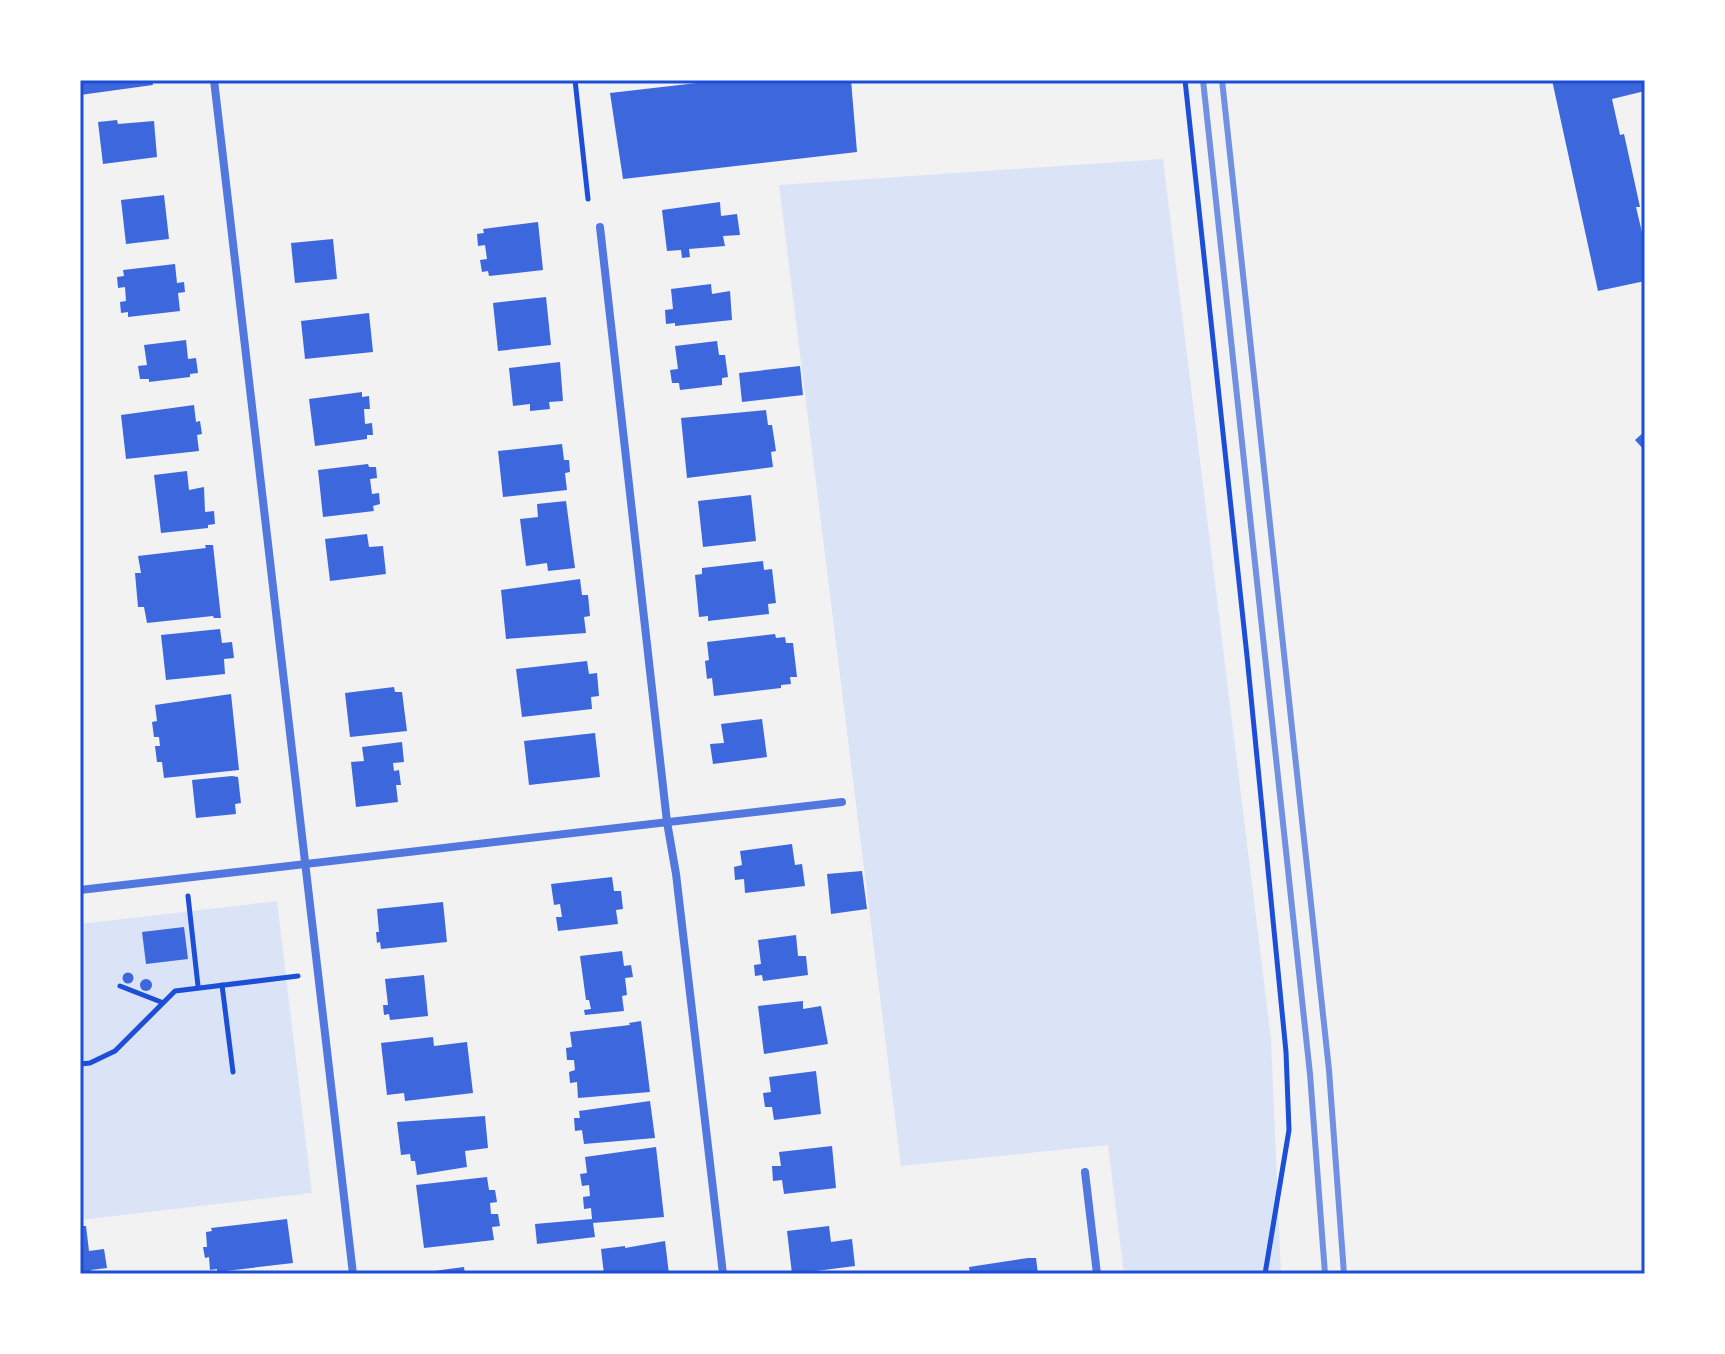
<svg xmlns="http://www.w3.org/2000/svg" width="1725" height="1354" font-family="'Nunito Sans',sans-serif">
<style>
.green{fill:#dbe4f7}
.building{fill:#3d67dc}
.lines{fill:none;stroke-linecap:round;stroke-linejoin:round}
.path{stroke:#1d4ed8;stroke-width:5}
.minor{stroke:#5277de;stroke-width:8}
.rail{stroke:#7290e2;stroke-width:6}
.neatline{fill:none;stroke:#1d4ed8;stroke-width:3}
</style>
<rect width="100%" height="100%" fill="#f2f2f2"/>
<g class="green">
<polygon points="1163,159 1271,1039 1281,1274 1124,1274 1108,1145 901,1166 779,185"/>
<polygon points="277,901 312,1193 80,1220 80,924"/>
</g>
<g class="building">
<polygon points="80,80 152,80 153,85 80,95"/>
<polygon points="723,80 851,80 857,152 623,179 610,93"/>
<polygon points="1552,80 1645,80 1645,91 1612,99 1620,135 1624,134 1640,207 1636,207 1645,245 1645,281 1598,291"/>
<polygon points="117,120 118,124 154,121 157,157 103,164 98,122"/>
<polygon points="164,195 169,239 126,244 121,200"/>
<polygon points="720,202 721,216 737,214 740,235 723,236 725,246 689,249 690,257 682,258 681,250 667,251 662,210"/>
<polygon points="538,222 543,270 489,276 488,271 482,272 480,260 487,259 485,245 478,246 477,234 484,233 483,229"/>
<polygon points="333,239 337,279 295,283 291,243"/>
<polygon points="175,264 177,283 184,282 185,292 178,293 180,311 128,317 128,312 121,313 120,302 126,301 125,287 118,288 117,277 124,276 123,270"/>
<polygon points="711,284 712,294 730,291 732,320 675,326 675,323 666,324 665,310 673,309 671,289"/>
<polygon points="546,297 551,345 498,351 493,303"/>
<polygon points="369,313 373,352 305,359 301,321"/>
<polygon points="186,340 188,359 196,358 198,373 190,374 190,377 149,382 149,379 140,379 138,366 147,365 144,345"/>
<polygon points="717,341 719,355 725,355 728,377 722,378 722,385 680,390 679,383 672,383 670,370 678,369 675,346"/>
<polygon points="560,362 563,401 549,402 550,409 530,411 530,404 513,406 509,368"/>
<polygon points="800,366 803,395 742,402 739,373"/>
<polygon points="362,392 362,397 369,396 370,409 364,409 365,424 372,423 373,435 367,435 367,439 315,446 309,399"/>
<polygon points="194,405 196,422 200,421 202,434 197,435 199,451 126,459 121,415"/>
<polygon points="766,410 768,425 772,425 776,451 771,452 773,467 687,478 681,418"/>
<polygon points="1645,431 1645,451 1635,440"/>
<polygon points="562,444 564,460 569,460 570,472 565,473 567,490 503,497 498,451"/>
<polygon points="368,464 369,467 376,467 377,478 370,479 372,494 379,493 380,504 373,506 374,511 323,517 318,470"/>
<polygon points="187,471 189,490 204,487 205,512 214,511 215,524 208,525 208,528 161,533 154,475"/>
<polygon points="751,495 756,541 703,547 698,501"/>
<polygon points="566,501 575,568 548,571 547,563 526,566 520,519 538,517 537,504"/>
<polygon points="367,534 369,547 383,546 386,574 330,581 325,539"/>
<polygon points="205,545 213,545 221,618 214,618 213,616 147,623 144,607 138,607 135,573 141,573 138,556 206,548"/>
<polygon points="763,561 764,570 772,569 776,603 768,604 769,614 708,621 708,616 699,617 695,575 702,574 702,568"/>
<polygon points="580,579 582,595 588,595 590,616 584,617 586,633 506,639 501,590"/>
<polygon points="220,629 222,643 232,642 234,658 224,659 225,674 166,680 161,635"/>
<polygon points="775,634 776,638 785,637 786,643 793,643 797,677 790,677 791,684 781,685 781,688 714,696 712,678 707,679 705,661 709,660 707,642"/>
<polygon points="587,661 589,674 597,673 599,696 591,697 592,709 522,717 516,669"/>
<polygon points="394,687 395,692 402,692 407,731 350,737 345,693"/>
<polygon points="231,694 239,770 164,778 162,762 157,762 155,746 160,746 159,737 154,737 152,722 157,721 155,705"/>
<polygon points="762,719 767,757 713,764 710,744 724,743 721,724"/>
<polygon points="595,733 600,777 529,785 524,741"/>
<polygon points="402,742 404,762 393,763 394,771 399,770 401,785 396,785 398,802 356,807 351,762 364,761 362,747"/>
<polygon points="232,776 238,777 241,803 235,804 236,814 196,818 192,780"/>
<polygon points="792,844 795,865 802,864 805,886 745,893 744,879 735,880 734,867 742,865 740,851"/>
<polygon points="862,871 867,909 831,914 827,874"/>
<polygon points="612,877 614,891 621,891 623,909 616,910 618,924 558,931 556,917 562,917 560,904 554,905 551,884"/>
<polygon points="443,902 447,942 381,949 380,942 377,943 376,932 379,932 377,909"/>
<polygon points="184,927 188,959 146,964 142,932"/>
<polygon points="796,935 798,956 806,956 808,975 763,981 762,975 755,976 754,965 761,964 758,940"/>
<polygon points="622,951 624,966 631,965 633,977 625,978 627,995 622,996 624,1011 585,1015 584,1010 591,1009 589,1000 586,1000 580,956"/>
<circle cx="128" cy="978" r="5.5"/>
<polygon points="424,975 428,1016 390,1020 389,1014 384,1015 383,1005 388,1005 385,979"/>
<circle cx="146" cy="985" r="6"/>
<polygon points="803,1001 803,1009 821,1006 828,1044 764,1054 758,1006"/>
<polygon points="641,1021 650,1092 578,1098 577,1082 570,1083 569,1072 575,1070 574,1060 567,1060 566,1048 572,1047 570,1032 630,1025 629,1023"/>
<polygon points="433,1037 434,1046 467,1042 473,1093 405,1101 404,1093 387,1095 381,1043"/>
<polygon points="816,1071 821,1114 774,1120 772,1107 765,1107 763,1093 771,1092 769,1077"/>
<polygon points="650,1101 655,1138 584,1144 582,1130 575,1131 574,1118 580,1118 579,1111"/>
<polygon points="485,1116 488,1148 465,1151 467,1167 417,1175 415,1161 411,1161 410,1154 401,1155 397,1122"/>
<polygon points="832,1146 836,1188 784,1194 782,1180 773,1181 772,1166 781,1166 779,1152"/>
<polygon points="656,1147 664,1217 593,1223 595,1237 537,1244 535,1224 592,1219 591,1208 584,1209 583,1197 590,1196 589,1185 582,1186 580,1174 587,1173 585,1157"/>
<polygon points="487,1177 489,1190 495,1190 497,1202 490,1203 491,1214 498,1214 500,1226 492,1227 494,1240 424,1248 416,1185"/>
<polygon points="287,1219 293,1263 217,1272 217,1269 210,1270 209,1257 205,1258 203,1247 207,1247 206,1232 212,1231 211,1228"/>
<polygon points="80,1226 86,1226 89,1251 104,1249 107,1268 91,1270 91,1274 80,1274"/>
<polygon points="829,1226 831,1242 852,1239 855,1266 792,1274 787,1231"/>
<polygon points="665,1241 669,1274 604,1274 601,1249 625,1246 625,1248"/>
<polygon points="1028,1258 1036,1258 1038,1274 970,1274 969,1267"/>
<polygon points="464,1267 465,1274 426,1274 426,1272"/>
</g>
<g class="lines">
<g class="path">
<polyline points="575,80 588,199"/>
<polyline points="1185,80 1247,656 1286,1052 1289,1130 1265,1274"/>
<polyline points="188,896 198,986"/>
<polyline points="222,985 233,1072"/>
<polyline points="120,986 161,1002"/>
<polyline points="80,1064 90,1063 115,1051 175,991 298,976"/>
</g>
<g class="minor">
<polyline points="214,80 353,1274"/>
<polyline points="600,227 667,822 676,874 723,1274"/>
<polyline points="80,890 842,802"/>
<polyline points="1085,1172 1097,1274"/>
</g>
<g class="rail">
<polyline points="1203,80 1310,1074 1325,1274"/>
<polyline points="1222,80 1329,1070 1344,1274"/>
</g>
</g>
<rect width="1725" height="1354" fill="none" stroke="#ffffff" stroke-width="164"/>
<rect x="82" y="82" width="1561" height="1190" class="neatline"/>
</svg>
